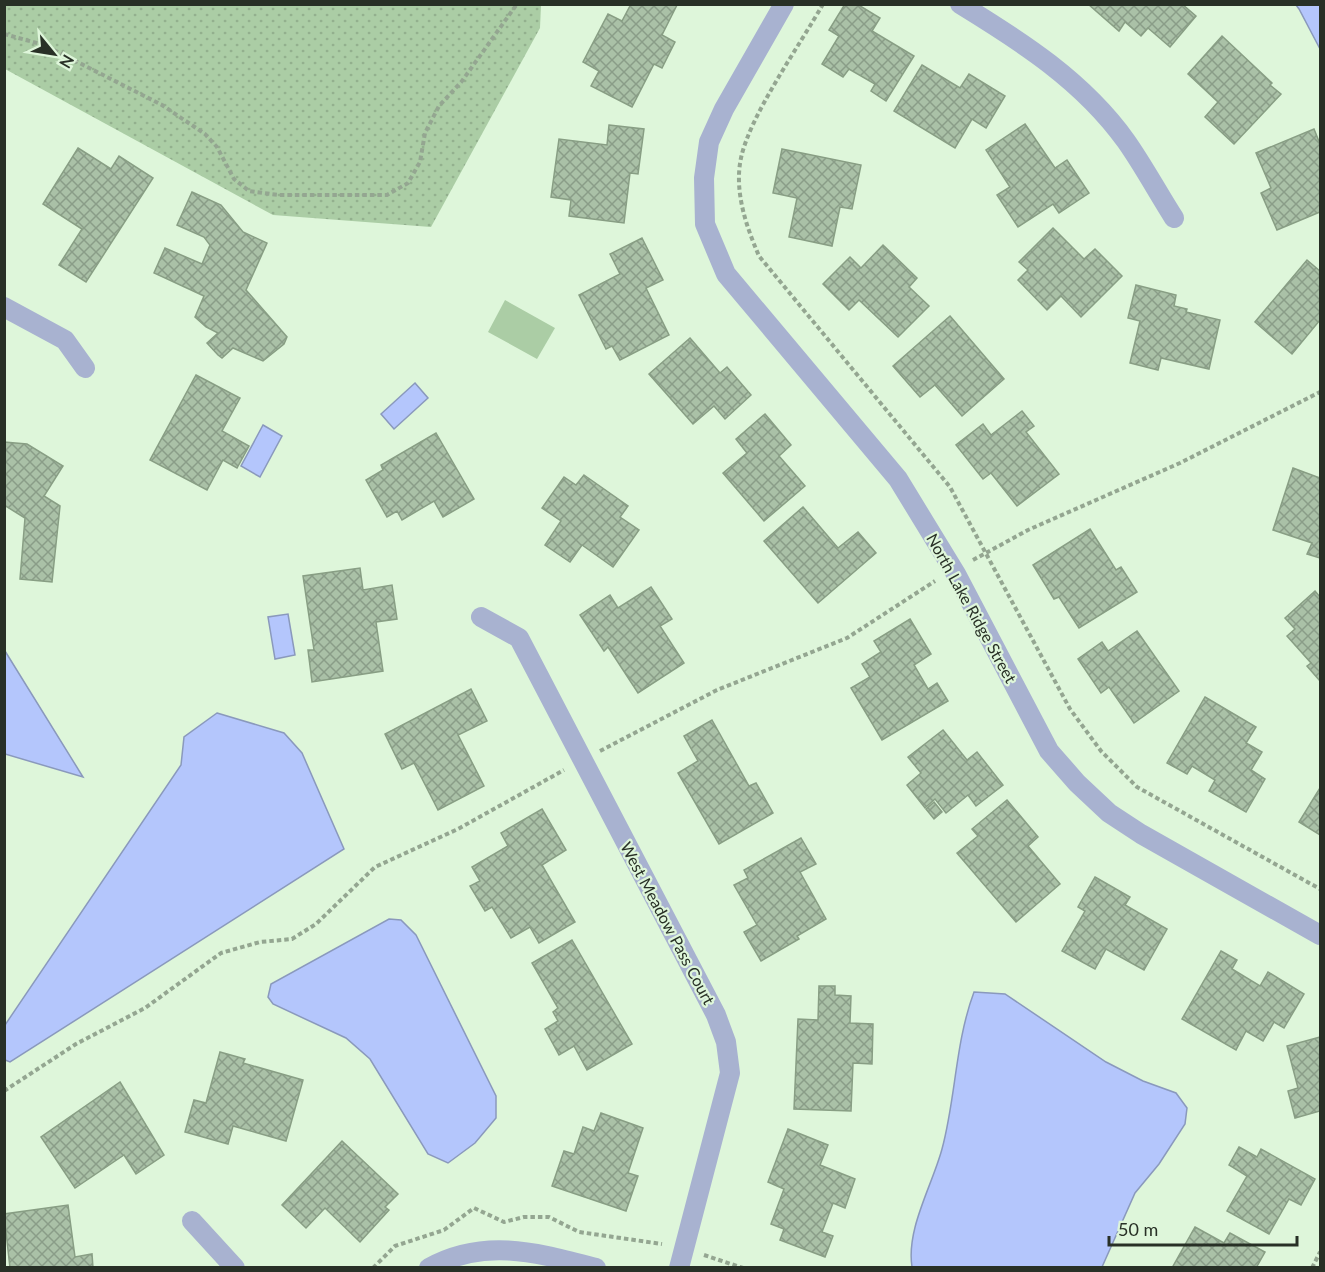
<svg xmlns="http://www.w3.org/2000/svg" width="1325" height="1272" font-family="Lato,sans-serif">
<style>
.grass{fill:url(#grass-dots)}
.garden{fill:#abcda5}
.water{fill:#b4c6fc;stroke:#8a99bc;stroke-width:1.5}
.building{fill:url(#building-cross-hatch);stroke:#889e84;stroke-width:1.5}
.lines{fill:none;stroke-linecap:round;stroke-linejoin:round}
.path{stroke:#94a691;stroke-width:4;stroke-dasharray:4.5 3;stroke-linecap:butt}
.minor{stroke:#a8b2d0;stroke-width:20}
.labels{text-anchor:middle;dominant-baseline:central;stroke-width:4.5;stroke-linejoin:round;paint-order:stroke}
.street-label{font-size:16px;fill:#283026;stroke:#def6da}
</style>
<defs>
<pattern id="grass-dots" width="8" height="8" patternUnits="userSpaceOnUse" patternTransform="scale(1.5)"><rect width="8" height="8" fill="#abcda5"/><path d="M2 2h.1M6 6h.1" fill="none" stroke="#93b08e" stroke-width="1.8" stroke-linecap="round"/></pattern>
<pattern id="building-cross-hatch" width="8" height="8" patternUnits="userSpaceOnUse" patternTransform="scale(1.5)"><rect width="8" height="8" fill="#aac1a7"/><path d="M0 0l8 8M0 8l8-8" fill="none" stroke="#8a9d88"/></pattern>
</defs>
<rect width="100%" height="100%" fill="#def6da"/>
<polygon class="grass" points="5,4 541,4 541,5 540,28 431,227 273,215 5,69"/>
<polygon class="garden" points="505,300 555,328 537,359 488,332"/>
<g class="water">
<polygon points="1296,5 1320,5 1320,49 1299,9"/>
<polygon points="415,383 428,398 394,429 381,414"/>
<polygon points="263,425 282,436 260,477 241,466"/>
<polygon points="288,614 295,655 275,659 268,617"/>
<polygon points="5,651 83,777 5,754"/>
<polygon points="217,713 284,733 302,753 344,849 10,1062 5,1060 5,1025 181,765 184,737"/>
<polygon points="389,919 401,920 416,935 496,1096 496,1118 475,1143 448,1163 428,1154 370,1059 346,1038 273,1004 268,997 271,984"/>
<path d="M974 992 1005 994 1106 1062 1143 1081 1176 1093 1187 1108 1185 1124 1159 1164 1135 1193 1102 1267H912C906 1229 932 1186 942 1149 956 1097 955 1043 974 992Z"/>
</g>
<g class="building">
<polygon points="631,4 677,5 662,35 675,42 662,68 654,64 632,107 591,86 599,71 583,62 608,14 622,21"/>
<polygon points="845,4 857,4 880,18 872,31 914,56 886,101 871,91 875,84 849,69 843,77 822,64 839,36 829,30"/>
<polygon points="1088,4 1182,4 1196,16 1170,47 1148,28 1141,36 1125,22 1119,31"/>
<polygon points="1222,36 1272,83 1270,85 1281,94 1234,144 1205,117 1218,102 1188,74"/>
<polygon points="922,65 960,88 969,74 1005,96 986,128 972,119 955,148 894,111"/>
<polygon points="1025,124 1055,168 1067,160 1089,193 1059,213 1053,204 1018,227 997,195 1010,187 986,150"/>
<polygon points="609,125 644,129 638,174 630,173 624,223 569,216 571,200 551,197 559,139 607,145"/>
<polygon points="1314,129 1320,144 1320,212 1277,230 1261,193 1271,188 1256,153"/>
<polygon points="78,148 111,169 119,156 153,178 86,282 59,265 82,229 43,204"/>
<polygon points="782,149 861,165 852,209 840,207 832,246 789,237 797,198 773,193"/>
<polygon points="192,192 221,205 243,232 267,243 246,290 287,337 284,344 263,361 233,348 222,358 218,355 207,343 218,333 206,327 195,317 204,296 154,273 165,248 202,264 210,245 204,237 177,225"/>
<polygon points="1053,228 1084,259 1095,249 1122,276 1081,317 1061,296 1047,310 1018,280 1028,270 1019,262"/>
<polygon points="642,238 663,280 646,288 669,335 620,360 612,346 606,349 579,295 620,274 610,254"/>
<polygon points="883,245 917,278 909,287 929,306 898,337 859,300 849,310 823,284 850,257 861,268"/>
<polygon points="1307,260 1320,271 1320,320 1292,354 1255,322"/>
<polygon points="1136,285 1176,295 1174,306 1187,309 1186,312 1220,320 1209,369 1161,358 1158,370 1130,363 1140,321 1128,318"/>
<polygon points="950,316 1004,379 962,416 935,385 920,397 893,366"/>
<polygon points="690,338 720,373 727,367 751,395 725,419 714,406 693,424 649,374"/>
<polygon points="196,375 240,398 222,431 249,446 237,468 223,460 207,490 150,460"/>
<polygon points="1022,411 1034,426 1026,432 1059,474 1017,506 991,473 983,479 956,445 983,424 991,435"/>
<polygon points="765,414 791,445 779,456 805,486 764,521 723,473 747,453 736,439"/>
<polygon points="436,433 474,499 443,517 434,501 402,520 397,511 387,517 366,480 383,470 381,465"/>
<polygon points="4,442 27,444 63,466 44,496 60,506 52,582 20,579 25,518 4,505"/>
<polygon points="1293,468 1320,478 1320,558 1307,554 1312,543 1273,530"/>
<polygon points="584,475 628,506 620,517 639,530 613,567 582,545 570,562 545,545 561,521 542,508 564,477 576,485"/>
<polygon points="803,507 838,548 858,532 876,553 818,603 764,541"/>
<polygon points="1090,529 1116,570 1121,567 1137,592 1079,628 1059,597 1054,599 1033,565"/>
<polygon points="360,568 363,590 392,585 397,619 376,622 383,671 312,682 308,650 314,650 303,576"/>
<polygon points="651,587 672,619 660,626 684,663 638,693 608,647 604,651 580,615 610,595 618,608"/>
<polygon points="1315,591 1320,597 1320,681 1307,666 1311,663 1287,636 1295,629 1285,618"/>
<polygon points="910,619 931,654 914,665 928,689 937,683 948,701 882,740 851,688 870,677 862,664 881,652 874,641"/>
<polygon points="1137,631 1179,691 1134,723 1109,687 1101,693 1078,659 1102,642 1108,651"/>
<polygon points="471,689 487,721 458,735 484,786 438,810 414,763 402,769 385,734"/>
<polygon points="1205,697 1256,727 1246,743 1262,752 1251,770 1265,779 1246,812 1209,791 1215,780 1192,766 1187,774 1167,763"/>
<polygon points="712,720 749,786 756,783 773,813 719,844 678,773 698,761 684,736"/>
<polygon points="943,730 967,760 977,752 1003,785 976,806 968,795 946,813 935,799 925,808 907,785 921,773 908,757"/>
<polygon points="1320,788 1320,835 1299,822"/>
<polygon points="1007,800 1038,837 1028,846 1060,884 1016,922 957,853 978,836 972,829"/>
<polygon points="934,802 942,812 934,819 926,809"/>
<polygon points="542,809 566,850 542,865 575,922 539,943 530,927 511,938 492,907 485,911 470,886 480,881 472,867 508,846 501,833"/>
<polygon points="801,838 816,864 800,872 826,919 797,936 799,939 761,961 744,932 757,925 734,885 748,878 744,870"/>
<polygon points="1095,877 1130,897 1125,905 1167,929 1144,970 1106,949 1095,969 1062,951 1085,911 1078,907"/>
<polygon points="572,940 632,1044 587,1070 574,1046 559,1055 545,1029 558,1021 553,1012 558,1008 532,963"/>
<polygon points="1221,951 1237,960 1232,969 1260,986 1268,972 1304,994 1284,1028 1274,1022 1263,1041 1246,1031 1236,1050 1182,1019"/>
<polygon points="819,986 835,986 835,995 851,996 850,1023 873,1024 872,1064 853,1063 851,1111 794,1109 798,1019 818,1020"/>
<polygon points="1320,1037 1320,1111 1295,1118 1288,1091 1298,1088 1287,1046"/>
<polygon points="220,1052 245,1059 243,1063 303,1080 286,1141 233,1126 228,1144 185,1132 194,1100 206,1103"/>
<polygon points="120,1082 164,1155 136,1174 124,1155 75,1188 41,1137"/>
<polygon points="601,1113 643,1128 628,1173 638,1176 626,1211 552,1186 564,1151 574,1154 583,1127 594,1131"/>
<polygon points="788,1129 828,1145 820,1165 855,1179 845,1208 833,1203 822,1232 833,1236 825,1257 780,1240 784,1229 771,1224 784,1189 768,1182"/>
<polygon points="342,1141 398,1194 385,1207 389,1210 360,1242 325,1208 306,1228 282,1205"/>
<polygon points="1239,1147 1257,1157 1261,1149 1315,1179 1301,1205 1289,1199 1269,1234 1227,1211 1247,1176 1229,1165"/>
<polygon points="68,1205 75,1257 92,1254 93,1268 10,1268 4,1214"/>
<polygon points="1195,1227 1224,1243 1230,1233 1265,1252 1256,1268 1172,1268"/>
</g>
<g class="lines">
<g class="path">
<path d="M823 4C800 45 750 115 741 158 734 191 746 226 759 256L950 487 1070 709 1101 751 1137 787 1320 889"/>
<polyline points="4,34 44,45 162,105 205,134 217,147 234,179 249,191 278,195 387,195 408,183 420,162 425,133 439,106 462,81 517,4"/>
<polyline points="973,560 1028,530 1180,463 1320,392"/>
<polyline points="600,751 717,690 847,638 935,581"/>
<polyline points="4,1091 76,1044 145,1008 221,953 260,942 292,939 316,924 375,867 458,829 564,770"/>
<polyline points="704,1255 743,1268"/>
<polyline points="373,1268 395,1246 444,1230 474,1208 504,1222 524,1217 549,1217 579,1232 662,1244"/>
<polyline points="1312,1268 1320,1252"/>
</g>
<g class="minor">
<polyline points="784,4 724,109 709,142 704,178 705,224 726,274 898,479 956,574 1049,751 1077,783 1109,813 1141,834 1320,935"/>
<path d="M960 4C1022 42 1083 81 1126 141 1143 165 1158 193 1174 218"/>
<polyline points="4,307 65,340 85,368"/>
<polyline points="481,617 519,638 716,1015 726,1042 730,1073 679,1268"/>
<polyline points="192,1221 235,1268"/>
<path d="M429 1268C485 1237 538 1253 596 1268"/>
</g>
</g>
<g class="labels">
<g class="street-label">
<text transform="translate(972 608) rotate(61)">North Lake Ridge Street</text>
<text transform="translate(668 923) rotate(62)">West Meadow Pass Court</text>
</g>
</g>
<rect width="1325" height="1272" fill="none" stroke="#283026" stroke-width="12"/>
<g transform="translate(54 54) rotate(120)" stroke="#def6da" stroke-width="4.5" paint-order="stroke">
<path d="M0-4.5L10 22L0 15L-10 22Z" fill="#283026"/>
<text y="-9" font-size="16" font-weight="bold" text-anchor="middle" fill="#283026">N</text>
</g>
<path d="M1109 1236v9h188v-9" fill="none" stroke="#283026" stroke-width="3"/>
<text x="1118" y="1236" font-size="18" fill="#283026" stroke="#def6da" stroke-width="4.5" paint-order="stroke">50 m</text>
</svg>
